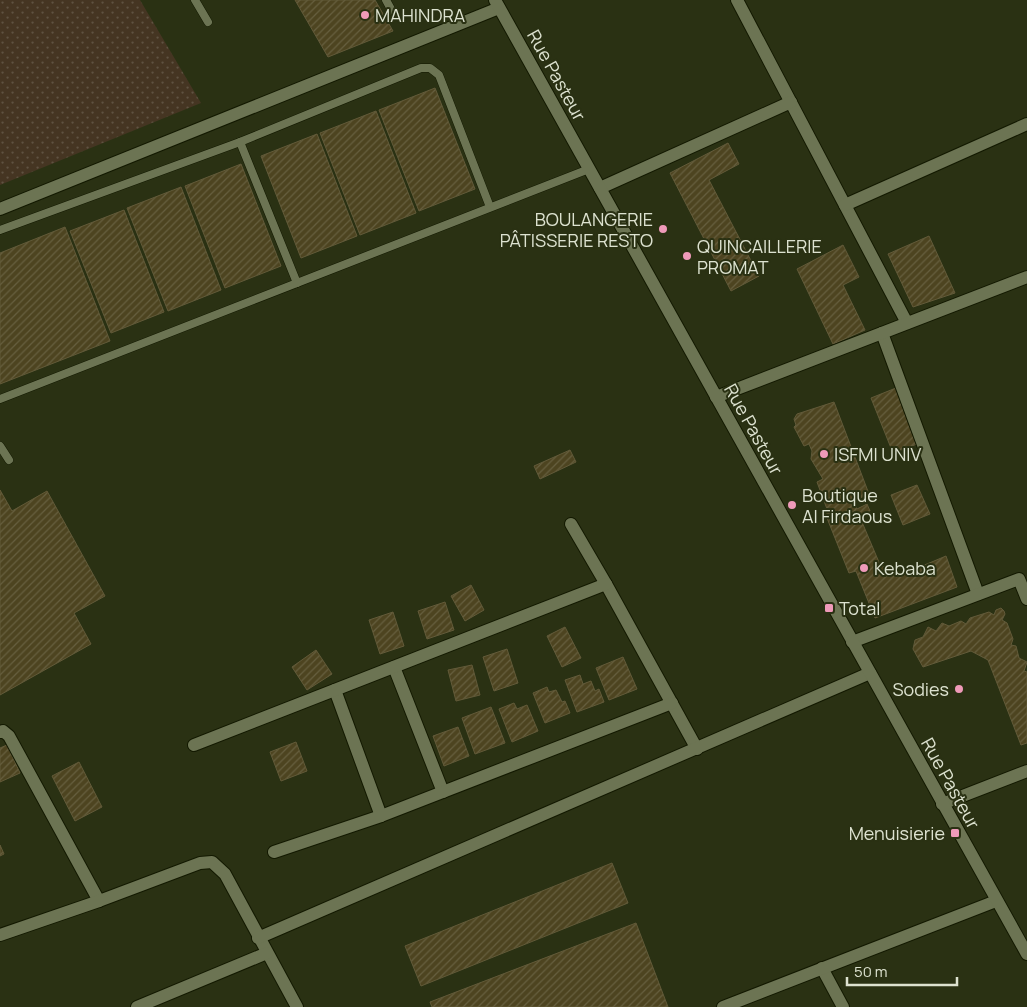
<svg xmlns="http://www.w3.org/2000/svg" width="1027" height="1007" font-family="Manrope,sans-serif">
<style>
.grass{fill:url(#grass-dots)}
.building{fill:url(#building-hatch);stroke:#625a39}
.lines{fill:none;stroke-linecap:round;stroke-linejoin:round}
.service-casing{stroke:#131900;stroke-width:9}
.minor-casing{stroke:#131900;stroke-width:14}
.secondary-casing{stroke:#131900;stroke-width:14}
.service{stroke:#6c7453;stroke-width:8}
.minor{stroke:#6c7453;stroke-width:12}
.secondary{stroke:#6c7453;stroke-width:12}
.poi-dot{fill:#ef9ab9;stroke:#2a3113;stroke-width:2}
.labels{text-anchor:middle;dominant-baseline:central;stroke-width:4;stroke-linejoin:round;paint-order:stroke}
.poi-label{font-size:18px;fill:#dde2d0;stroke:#2a3113;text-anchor:start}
.street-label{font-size:18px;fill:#dde2d0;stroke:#2a3113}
</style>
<defs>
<pattern id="grass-dots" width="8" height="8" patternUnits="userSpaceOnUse" patternTransform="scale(1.25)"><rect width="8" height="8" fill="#453522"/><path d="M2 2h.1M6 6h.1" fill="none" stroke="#5f5241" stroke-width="1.8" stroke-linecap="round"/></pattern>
<pattern id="building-hatch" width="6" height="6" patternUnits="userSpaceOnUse" patternTransform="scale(1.25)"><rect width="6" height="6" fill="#4d4420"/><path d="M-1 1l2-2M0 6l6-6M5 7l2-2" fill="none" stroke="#665f3f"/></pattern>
</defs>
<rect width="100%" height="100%" fill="#2a3113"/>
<polygon class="grass" points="0,0 140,0 201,103 0,185"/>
<g class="building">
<polygon points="295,0 375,0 393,31 328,57"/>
<polygon points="435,88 475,189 419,211 379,110"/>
<polygon points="376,111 416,213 360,235 320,133"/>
<polygon points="317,134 357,236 301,258 261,156"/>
<polygon points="728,143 739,164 709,180 759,276 731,291 670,173"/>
<polygon points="241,164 281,266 225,288 185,186"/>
<polygon points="181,187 221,290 168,311 127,208"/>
<polygon points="124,210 164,312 111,333 70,231"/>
<polygon points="65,227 110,341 0,384 0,253"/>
<polygon points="929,236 955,293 913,307 888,254"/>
<polygon points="843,245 859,277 843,285 865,330 833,344 797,269"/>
<polygon points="896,388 917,444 893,453 871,398"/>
<polygon points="834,402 869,494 853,501 857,509 867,504 870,511 859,515 881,567 891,564 896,577 946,556 957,587 875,618 856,571 849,573 827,518 827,509 817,482 823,479 811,459 812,451 809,444 804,446 794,427 796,425 794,419 797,414"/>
<polygon points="570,450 576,462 540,479 534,466"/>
<polygon points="917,485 930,514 903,525 891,495"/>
<polygon points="0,490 12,511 47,491 105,596 74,613 91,644 0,695"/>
<polygon points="471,585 484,610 465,621 451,596"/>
<polygon points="445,602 454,630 427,639 418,611"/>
<polygon points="1001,608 1004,611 1005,614 1002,620 1007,623 1013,639 1011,645 1016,646 1019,658 1027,662 1024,671 1027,672 1027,743 1021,745 988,660 971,651 923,667 913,649 915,640 923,637 928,627 936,631 942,623 949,626 961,621 966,624 970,618 989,612 994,615 996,610"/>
<polygon points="393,612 404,646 380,654 369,620"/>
<polygon points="565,627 581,658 562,667 547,636"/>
<polygon points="507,649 518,683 494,691 483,657"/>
<polygon points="316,650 332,674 307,690 292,667"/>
<polygon points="623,657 637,689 609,700 596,668"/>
<polygon points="472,665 480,695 456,701 448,670"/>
<polygon points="580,675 583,684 591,681 595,691 599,689 604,702 577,712 565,680"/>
<polygon points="547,687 549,692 556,690 562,702 565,701 570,713 545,723 533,693"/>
<polygon points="514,703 517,709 527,705 538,731 512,742 499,709"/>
<polygon points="491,707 505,743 475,754 462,718"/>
<polygon points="458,727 469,756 444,766 433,736"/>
<polygon points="296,742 307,771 281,781 270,752"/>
<polygon points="7,745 20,773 0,782 0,748"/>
<polygon points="79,762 102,807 75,821 52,776"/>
<polygon points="0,845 4,854 0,856"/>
<polygon points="612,863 628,903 421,986 405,946"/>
<polygon points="636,923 668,1007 432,1007 430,1002"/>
</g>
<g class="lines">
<defs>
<g id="service">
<polyline points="195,0 208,22"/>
<polyline points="386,0 392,11"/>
<polyline points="240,142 297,283"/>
<polyline points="0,230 240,142 421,68 430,68 439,75 490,207"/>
<polyline points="0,399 589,169"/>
<polyline points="0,446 9,460"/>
</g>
<g id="minor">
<polyline points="737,0 907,323"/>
<polyline points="600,188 791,102"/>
<polyline points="845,205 1027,124"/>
<polyline points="0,209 499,8"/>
<polyline points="882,333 978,594"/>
<polyline points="716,397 1027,277"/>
<polyline points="571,524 606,584 697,749"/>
<polyline points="852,642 1019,579 1027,599"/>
<polyline points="394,667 443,792"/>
<polyline points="335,690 381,816"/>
<polyline points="0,732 3,731 9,736 99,901"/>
<polyline points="194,745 606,584"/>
<polyline points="942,804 1027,771"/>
<polyline points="274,852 381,816 672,703"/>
<polyline points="0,935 99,901 200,863 212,862 225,874 297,1007"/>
<polyline points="258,938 870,673"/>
<polyline points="822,968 843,1007"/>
<polyline points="137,1007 267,953"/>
<polyline points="723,1007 996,901"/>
</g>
<polyline id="secondary" points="495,0 1027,954"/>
</defs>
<use href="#service" class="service-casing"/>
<use href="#minor" class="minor-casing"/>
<use href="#secondary" class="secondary-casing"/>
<use href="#service" class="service"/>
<use href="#minor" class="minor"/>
<use href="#secondary" class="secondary"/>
</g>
<g class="poi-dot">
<circle cx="365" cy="15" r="5"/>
<circle cx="663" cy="229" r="5"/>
<circle cx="687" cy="256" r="5"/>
<circle cx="824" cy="454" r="5"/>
<circle cx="792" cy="505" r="5"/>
<circle cx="864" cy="568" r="5"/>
<rect x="824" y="603" width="10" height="10" rx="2.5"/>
<circle cx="959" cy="689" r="5"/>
<rect x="950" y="828" width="10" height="10" rx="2.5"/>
</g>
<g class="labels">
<g class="poi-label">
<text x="375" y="15">MAHINDRA</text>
<text x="653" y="219" text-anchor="end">BOULANGERIE<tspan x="653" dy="21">PÂTISSERIE RESTO</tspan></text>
<text x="697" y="246">QUINCAILLERIE<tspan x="697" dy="21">PROMAT</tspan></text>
<text x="834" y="454">ISFMI UNIV</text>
<text x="802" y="495">Boutique<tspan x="802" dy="21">Al Firdaous</tspan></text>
<text x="874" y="568">Kebaba</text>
<text x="839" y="608">Total</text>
<text x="949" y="689" text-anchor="end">Sodies</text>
<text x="945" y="833" text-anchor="end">Menuisierie</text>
</g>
<g class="street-label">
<text transform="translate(557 75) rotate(61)">Rue Pasteur</text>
<text transform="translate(754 429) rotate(61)">Rue Pasteur</text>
<text transform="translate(951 783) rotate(61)">Rue Pasteur</text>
</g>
</g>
<path d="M847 977v8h110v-8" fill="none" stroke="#dde2d0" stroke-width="2.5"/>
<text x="854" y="977" font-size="15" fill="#dde2d0" stroke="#2a3113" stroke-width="4" paint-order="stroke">50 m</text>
</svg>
